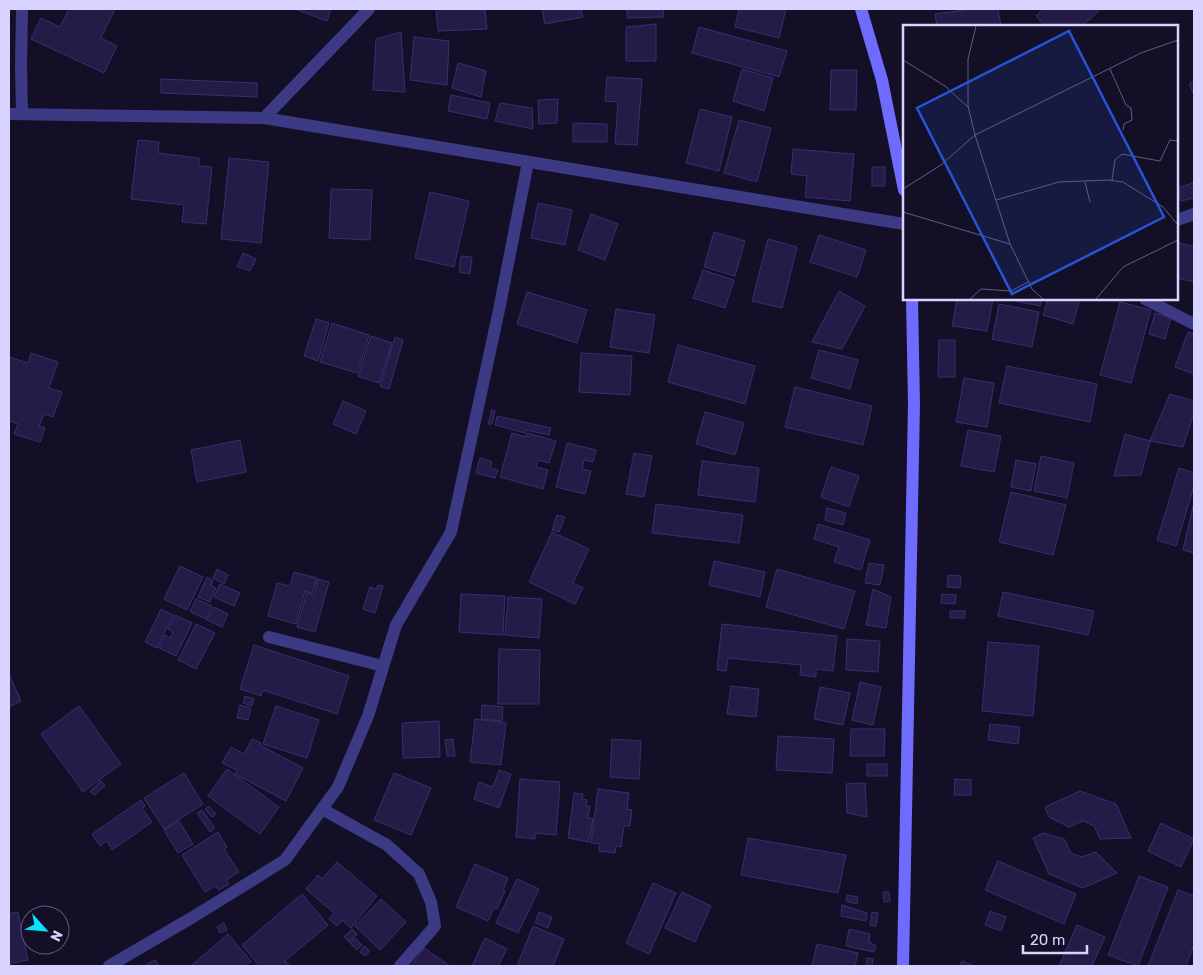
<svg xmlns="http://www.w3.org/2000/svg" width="1203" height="975" font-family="Rubik,sans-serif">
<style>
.building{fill:#241b47;stroke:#3b2d73}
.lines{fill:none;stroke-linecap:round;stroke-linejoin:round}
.minor{stroke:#3d3a85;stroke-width:12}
.tertiary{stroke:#3d3a85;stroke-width:12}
.secondary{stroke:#6f6bff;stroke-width:12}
.inset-road{fill:none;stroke:#625e7d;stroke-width:1}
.view{fill:#2655da;fill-opacity:0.15;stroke:#2655da;stroke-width:2.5}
.inset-edge{fill:none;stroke:#d9d4ff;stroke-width:2.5}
</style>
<rect width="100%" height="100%" fill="#130f26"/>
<g class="building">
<polygon points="69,9 115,9 101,38 117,46 104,73 31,39 41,18 60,27"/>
<polygon points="295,9 331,9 327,21"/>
<polygon points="436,9 485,9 487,29 438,31"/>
<polygon points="542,9 581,9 583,17 545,24"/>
<polygon points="627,9 663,9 664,17 627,18"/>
<polygon points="739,9 786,9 779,38 735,27"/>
<polygon points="971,9 998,9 1001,26 937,26 935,14"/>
<polygon points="1044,9 1101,9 1082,26 1045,26 1036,16"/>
<polygon points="656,24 656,61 626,61 626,27"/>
<polygon points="699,27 787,51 779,77 692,53"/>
<polygon points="401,32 405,92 373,90 376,39"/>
<polygon points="414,37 449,41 447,85 410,80"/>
<polygon points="458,63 486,71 481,97 452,88"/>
<polygon points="742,69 773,78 764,111 733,101"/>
<polygon points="831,70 857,70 856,110 830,110"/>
<polygon points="607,77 642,79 637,145 615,144 618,102 605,101"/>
<polygon points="161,79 257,83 257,97 161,93"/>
<polygon points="1194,81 1194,95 1189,84"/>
<polygon points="451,95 490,103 487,119 448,111"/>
<polygon points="558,99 557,123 539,124 538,100"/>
<polygon points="500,103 532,108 533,129 495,121"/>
<polygon points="700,109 732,117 719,171 686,163"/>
<polygon points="739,120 771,128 757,182 724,173"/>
<polygon points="573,123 607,124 607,142 573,142"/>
<polygon points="138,140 159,142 158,153 199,158 199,166 212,167 206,224 182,222 184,205 131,199"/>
<polygon points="793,149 854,154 850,201 805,197 807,176 791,174"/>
<polygon points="229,158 269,162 261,243 221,239"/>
<rect x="872" y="167" width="13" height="19"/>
<polygon points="1193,183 1194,198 1181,201 1177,188"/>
<polygon points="331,189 372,190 370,240 329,238"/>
<polygon points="430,192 469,201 454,267 415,258"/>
<polygon points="538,203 572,210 565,245 531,238"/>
<polygon points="591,214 618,224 605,260 578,250"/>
<polygon points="714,232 745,241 735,276 704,267"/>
<polygon points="819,235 866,250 857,277 810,262"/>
<polygon points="768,239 797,247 782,308 752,301"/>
<polygon points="1177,242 1194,247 1194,282 1177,278"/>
<polygon points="243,253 256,259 250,271 237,266"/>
<polygon points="461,256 472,257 470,274 459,272"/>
<polygon points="703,270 734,280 725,308 693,298"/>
<polygon points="839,291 865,306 842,349 812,342"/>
<polygon points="527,292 587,310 577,343 517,324"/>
<polygon points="957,299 993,299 987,331 952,326"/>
<polygon points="1005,299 1042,299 1040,306"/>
<polygon points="1048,299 1080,299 1073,324 1043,315"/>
<polygon points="1120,302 1151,310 1131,383 1100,375"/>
<polygon points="999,304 1039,312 1032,347 992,339"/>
<polygon points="616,309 655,315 649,353 610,347"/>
<polygon points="1155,313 1171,318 1165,339 1149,334"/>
<polygon points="316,319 329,323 318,361 304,356"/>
<polygon points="332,323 369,335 357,373 320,362"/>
<polygon points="1188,332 1194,334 1194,374 1175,367"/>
<polygon points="371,336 392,343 379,383 358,376"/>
<polygon points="395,337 403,340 389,389 380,386"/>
<polygon points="939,340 955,340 955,377 938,377"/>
<polygon points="678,345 755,366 745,404 668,382"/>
<polygon points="819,350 858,360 850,389 811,378"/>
<polygon points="31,353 58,362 49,388 62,392 53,417 44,414 39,426 45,428 40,442 14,434 18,424 9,421 9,357 28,363"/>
<polygon points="581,353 632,356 630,395 579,392"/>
<polygon points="1007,366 1097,384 1090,422 999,403"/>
<polygon points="964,378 994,383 987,427 956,422"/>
<polygon points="795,387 872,406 863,445 785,427"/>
<polygon points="1170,394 1194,401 1194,413 1183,447 1150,441"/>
<polygon points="343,401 366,411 356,434 333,424"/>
<polygon points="492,410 495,411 492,424 488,424"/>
<polygon points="705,412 744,423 735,455 696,444"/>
<polygon points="497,416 551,428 549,435 526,430 525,433 495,425"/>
<polygon points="968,430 1001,436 994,472 961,466"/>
<polygon points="512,433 526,437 527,433 556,441 549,463 538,460 536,467 548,470 543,489 500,477"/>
<polygon points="1125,434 1150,441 1141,475 1114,476"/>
<polygon points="240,440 246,472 197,482 191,450"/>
<polygon points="567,443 596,450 593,462 584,460 582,469 591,471 585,494 556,487"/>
<polygon points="634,453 652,456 644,497 626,494"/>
<polygon points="1041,456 1074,463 1067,498 1034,491"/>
<polygon points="480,458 492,462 490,468 498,470 495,478 476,473"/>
<polygon points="1016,460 1036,464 1031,491 1011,487"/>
<polygon points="702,461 759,468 755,502 698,495"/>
<polygon points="831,467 859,476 849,507 821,497"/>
<polygon points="1179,468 1194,473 1194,486 1176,546 1157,540"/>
<polygon points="1011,492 1066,505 1053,555 999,542"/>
<polygon points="1194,502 1194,553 1183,550"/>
<polygon points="656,504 743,515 739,543 652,533"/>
<polygon points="827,508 846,513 843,525 825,520"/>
<polygon points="557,515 565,517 559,532 552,530"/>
<polygon points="818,524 870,540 861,570 834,562 839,547 814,539"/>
<polygon points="552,532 589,549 573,583 583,588 575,604 529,582"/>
<polygon points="714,561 765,572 760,597 709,585"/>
<polygon points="869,563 884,565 880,585 865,583"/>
<polygon points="180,566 203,577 187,610 164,599"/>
<polygon points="217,569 228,575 224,584 213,578"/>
<polygon points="777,569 855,591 844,629 766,607"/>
<polygon points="294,572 317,578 312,593 305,591 296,624 268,616 277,583 290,586"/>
<polygon points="948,575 961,576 960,588 947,587"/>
<polygon points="207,577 213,580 211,586 216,588 210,602 198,597"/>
<polygon points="318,579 329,582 315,632 297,627 307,592 314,595"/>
<polygon points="220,584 240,593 234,606 214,597"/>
<polygon points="378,585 383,586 375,613 363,609 370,587 376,589"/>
<polygon points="873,589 891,597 886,628 866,625"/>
<polygon points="1003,592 1094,611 1088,635 998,616"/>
<polygon points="461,594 505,596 503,635 459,632"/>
<polygon points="942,594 956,595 955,604 941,603"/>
<polygon points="508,597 542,599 539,638 505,635"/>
<polygon points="196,599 212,606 206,619 190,612"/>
<polygon points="214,607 228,614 222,627 207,620"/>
<polygon points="161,609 173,615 157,648 145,642"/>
<rect x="950" y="611" width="15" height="7"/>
<polygon points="175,615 192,623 176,656 159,648 165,635 170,638 173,632 168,629"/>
<polygon points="196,624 215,633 196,669 178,660"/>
<polygon points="722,624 837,636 833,671 816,669 816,677 800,675 801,665 728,658 726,671 717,670"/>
<polygon points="847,639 880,641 878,672 846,670"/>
<polygon points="988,642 1039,646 1033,716 982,711"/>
<polygon points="254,645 349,676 337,714 263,690 261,696 240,689"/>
<polygon points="499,649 540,650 539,704 498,704"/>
<polygon points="9,674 21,701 9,707"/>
<polygon points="860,682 881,687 873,725 852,720"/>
<polygon points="731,686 759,689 756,717 727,714"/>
<polygon points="820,687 850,693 843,725 814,719"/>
<polygon points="245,696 254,699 252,706 243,703"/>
<polygon points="240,705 251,708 248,720 237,718"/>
<polygon points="482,705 503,707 502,721 481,719"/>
<polygon points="79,706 121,764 83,792 41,734"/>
<polygon points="276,706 319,720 307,758 263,744"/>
<polygon points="475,719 506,723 501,765 470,762"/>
<polygon points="439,721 440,757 403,758 402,723"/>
<polygon points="990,724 1020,727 1018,744 988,740"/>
<polygon points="851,729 885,729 884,756 850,756"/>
<polygon points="778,736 834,739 832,773 776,770"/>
<polygon points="252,739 261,743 260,745 303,768 286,801 235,774 237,770 222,763 231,747 244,754"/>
<polygon points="453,739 455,756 447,756 445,740"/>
<polygon points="612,739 641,741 639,779 610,777"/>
<rect x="867" y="764" width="20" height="12"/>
<polygon points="227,769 279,807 260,834 208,796"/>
<polygon points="499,770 511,774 499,808 474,799 479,782 493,787"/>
<polygon points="184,773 203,804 164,829 144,798"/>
<polygon points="394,773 431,788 411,835 374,820"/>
<polygon points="520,779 560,782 556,835 535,833 535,839 516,837"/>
<polygon points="955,779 971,780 971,795 954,795"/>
<polygon points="101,781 105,786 94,795 90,791"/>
<polygon points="865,783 867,817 847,813 846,784"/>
<polygon points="598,789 629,793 627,809 632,810 630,826 624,826 621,847 616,846 615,853 599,851 600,844 591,843"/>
<polygon points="1080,791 1116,804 1131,838 1100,839 1094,826 1083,821 1069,827 1049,817 1045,807"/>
<polygon points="574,793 583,794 582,799 587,800 586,806 590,806 588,818 593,818 589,842 568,838"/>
<polygon points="141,800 145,806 142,808 152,822 112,850 107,841 100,846 92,834"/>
<polygon points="209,806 216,814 212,817 205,809"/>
<polygon points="202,810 215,828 210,832 197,813"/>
<polygon points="179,821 193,844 178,853 164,830"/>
<polygon points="1161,823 1194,839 1181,867 1148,851"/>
<polygon points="218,832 227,847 224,849 239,872 226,880 229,884 219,890 215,886 205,892 182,855"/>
<polygon points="1043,833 1064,839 1071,853 1082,857 1096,852 1117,873 1083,888 1049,874 1033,838"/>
<polygon points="748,838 846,855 838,893 741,875"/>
<polygon points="998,861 1076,894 1064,924 985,890"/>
<polygon points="337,862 377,896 351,928 342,920 337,926 329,919 334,913 306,889 318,875 322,879"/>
<polygon points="475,864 508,878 503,890 505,891 497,909 494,908 488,921 456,907"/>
<polygon points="1139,876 1168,887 1138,966 1108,955"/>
<polygon points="517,879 539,889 518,933 496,923"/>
<polygon points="653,883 676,893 649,954 626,943"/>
<polygon points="1178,890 1194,896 1194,945 1186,966 1148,966"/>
<polygon points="682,892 711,906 695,942 665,928"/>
<polygon points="883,892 889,892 890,901 884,902"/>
<polygon points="302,894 328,925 285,961 290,966 259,966 242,945"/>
<polygon points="847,895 858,897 857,904 846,901"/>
<polygon points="381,899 406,922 380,950 355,926"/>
<polygon points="842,905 867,913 866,921 841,916"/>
<polygon points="990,911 1006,917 1001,931 985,925"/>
<polygon points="18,912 28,960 9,964 9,914"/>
<polygon points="539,912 552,917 548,928 535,923"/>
<polygon points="872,912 878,913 876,926 870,925"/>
<polygon points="224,923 227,930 220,933 217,927"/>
<polygon points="1077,925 1105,937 1092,966 1059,966"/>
<polygon points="533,926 564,939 553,966 517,966"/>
<polygon points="352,929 357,934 349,942 344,937"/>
<polygon points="849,929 870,934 869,942 876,946 874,952 846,946"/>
<polygon points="228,934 251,961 245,966 193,966 192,965"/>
<polygon points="355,938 362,945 357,950 350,943"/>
<polygon points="485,938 507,949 498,966 472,966"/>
<polygon points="817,944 858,953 855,966 812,966"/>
<polygon points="364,946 370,951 365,956 360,952"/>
<polygon points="424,948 450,966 411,966"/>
<polygon points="867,958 873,959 872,966 866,966"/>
<polygon points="155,960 159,966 144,966"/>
<polygon points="962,961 974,966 960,966"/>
</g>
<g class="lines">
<g class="minor">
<polyline points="9,114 264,118 904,224"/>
<polyline points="22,114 21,66 22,9"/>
<polyline points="264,118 369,9"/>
<polyline points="1145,299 1194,324"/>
<polyline points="269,637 383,666"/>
<polyline points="322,809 387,845 419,874 431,902 435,926 400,966"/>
<polyline points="109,966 193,917 285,860 338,787 368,716 396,625 451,532 499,310 528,162"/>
</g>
<polyline class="tertiary" points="1177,220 1194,214"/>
<g class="secondary">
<polyline points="861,9 882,80 904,190"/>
<polyline points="903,966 914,404 912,299"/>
</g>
</g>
<g transform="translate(903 25)">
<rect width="275" height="275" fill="#130f26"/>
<path class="inset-road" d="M73 1 65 34V81L72 110 107 219 129 264 140 274M0 35 42 61 66 83M207 44 223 80 228 83 229 95 221 99 220 105M209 155 212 135 219 129 257 136 267 115 275 116M182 157 187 177M0 164 38 140 72 110 238 28 275 15M93 175 156 157 205 155 220 157 260 182 275 200M0 187 107 219M67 274 78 264 108 266 125 257M193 274 220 242 275 215"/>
<path class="view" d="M166 6 261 192 109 269 14 83Z"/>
<rect width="275" height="275" class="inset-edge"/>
</g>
<rect width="1203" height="975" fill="none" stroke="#d9d4ff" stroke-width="20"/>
<g transform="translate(45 930) rotate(117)"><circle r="24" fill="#130f26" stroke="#625e7d"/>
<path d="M0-4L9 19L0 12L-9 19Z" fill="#00e5ff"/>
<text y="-8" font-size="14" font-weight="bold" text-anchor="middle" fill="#d9d4ff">N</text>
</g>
<path d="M1023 945v8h64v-8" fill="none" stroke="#d9d4ff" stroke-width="2.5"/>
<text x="1030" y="945" font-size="15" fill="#d9d4ff" stroke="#130f26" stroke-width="4" paint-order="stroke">20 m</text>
</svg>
